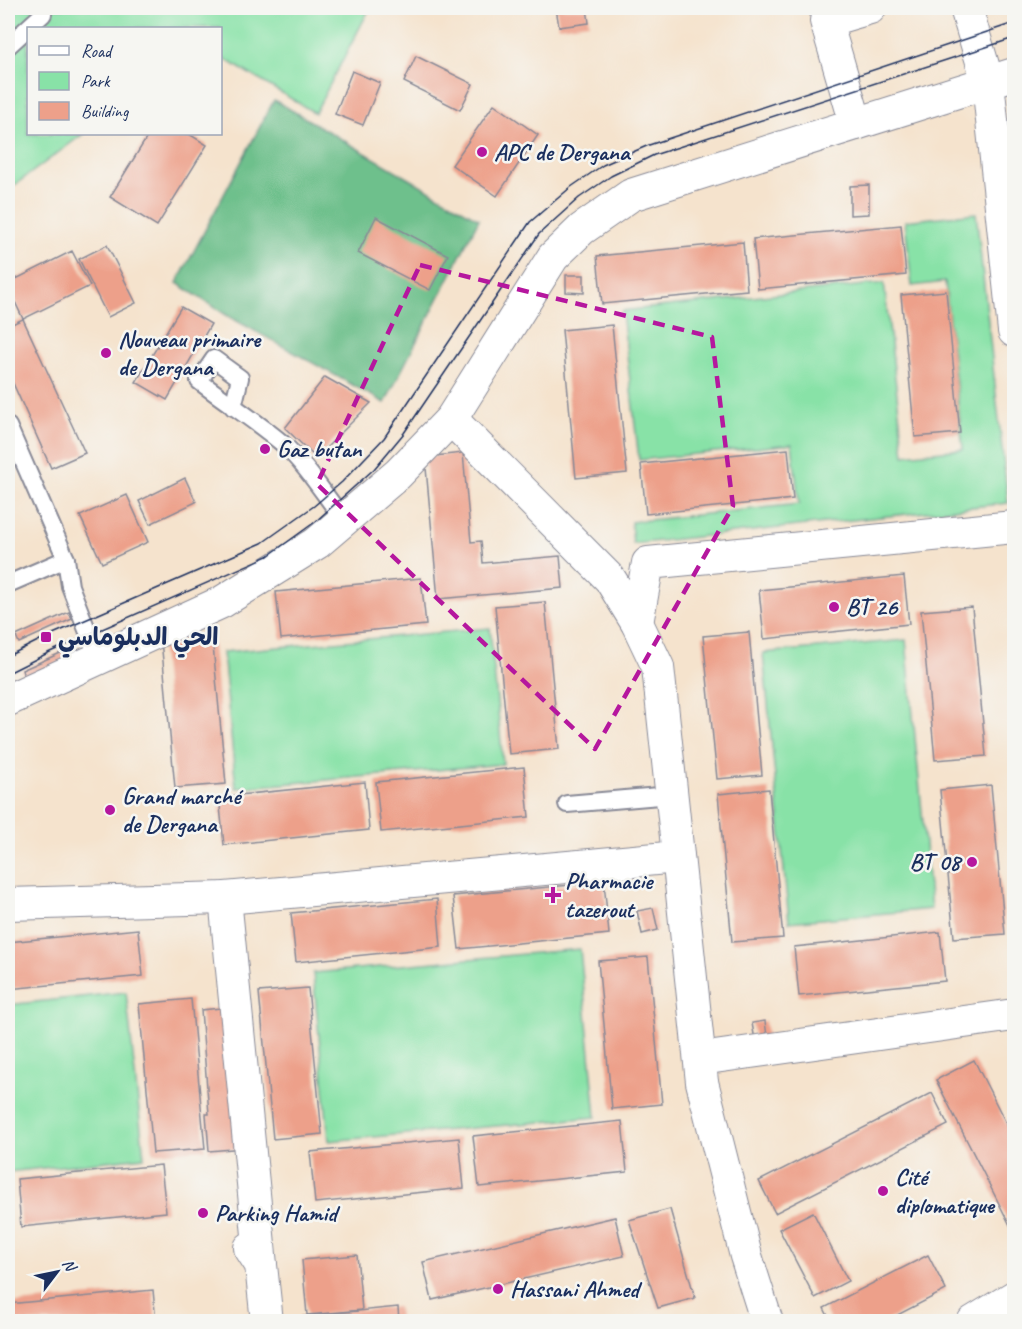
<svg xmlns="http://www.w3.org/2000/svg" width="1022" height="1329" font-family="Caveat,'Playpen Sans Arabic',sans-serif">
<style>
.green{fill:#88e2a7;stroke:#528882;stroke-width:1.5}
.forest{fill:#6ec08c;stroke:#447875;stroke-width:1.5}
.building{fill:#eda08a}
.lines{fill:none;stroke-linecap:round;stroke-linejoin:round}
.service-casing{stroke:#888996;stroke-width:20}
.minor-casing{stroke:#888996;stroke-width:34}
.service{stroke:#fff;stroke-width:16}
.minor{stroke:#fff;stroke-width:32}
.tram{stroke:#1b2f5e;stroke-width:1.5}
.marked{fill:none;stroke:#b5179e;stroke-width:4.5;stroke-dasharray:12 8;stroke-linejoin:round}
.poi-dot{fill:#b5179e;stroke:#f6f6f2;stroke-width:2}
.labels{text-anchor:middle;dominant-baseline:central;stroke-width:5;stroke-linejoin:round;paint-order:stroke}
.poi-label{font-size:24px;font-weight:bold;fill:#1b2f5e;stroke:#f6f6f2;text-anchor:start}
</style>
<rect width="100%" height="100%" fill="#f6f6f2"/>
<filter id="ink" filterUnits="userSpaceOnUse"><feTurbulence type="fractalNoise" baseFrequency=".0167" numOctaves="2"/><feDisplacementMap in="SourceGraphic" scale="12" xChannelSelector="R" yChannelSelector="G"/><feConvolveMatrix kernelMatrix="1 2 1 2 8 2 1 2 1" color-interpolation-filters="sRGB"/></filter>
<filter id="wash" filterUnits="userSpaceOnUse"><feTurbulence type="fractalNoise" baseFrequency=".008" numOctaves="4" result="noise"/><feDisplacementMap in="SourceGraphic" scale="24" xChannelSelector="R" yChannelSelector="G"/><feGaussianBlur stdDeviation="1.35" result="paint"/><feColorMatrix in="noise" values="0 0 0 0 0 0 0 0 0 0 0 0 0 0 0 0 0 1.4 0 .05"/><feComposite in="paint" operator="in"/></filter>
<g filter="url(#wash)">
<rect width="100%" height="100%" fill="#f5e3cd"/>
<g class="green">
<polygon points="19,8 370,8 315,113 221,57 220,28 28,28 28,134 83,134 8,190 8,14"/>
<polygon points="976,213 1008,503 633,544 631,522 799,504 792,444 639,460 622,311 884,283 904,455 963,449 945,282 912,286 905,221"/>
<polygon points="490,628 503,764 236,788 223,652"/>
<polygon points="906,640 931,909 789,922 763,653"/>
<polygon points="580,949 596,1117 329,1141 313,973"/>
<polygon points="126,992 144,1157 8,1172 8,1005"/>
</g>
<polygon class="forest" points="274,100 479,219 385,403 228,316 177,283"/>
<g id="blocks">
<g class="building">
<polygon points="556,8 587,8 589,23 559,27"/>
<polygon points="416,56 473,84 460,110 404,82"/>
<polygon points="352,71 380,83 363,125 335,114"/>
<polygon points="494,104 538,135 497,196 452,165"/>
<polygon points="149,134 189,134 207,145 157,226 110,197"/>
<polygon points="869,185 869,214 850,215 850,186"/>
<polygon points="376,217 448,255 430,290 358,253"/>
<polygon points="901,225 906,275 758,289 753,239"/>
<polygon points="743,242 747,290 602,304 597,256"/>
<polygon points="107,245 136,303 108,317 79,259"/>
<polygon points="72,251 90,286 23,319 85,453 51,468 8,372 8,326 23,319 8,287 8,283"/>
<polygon points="566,275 584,275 584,293 566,292"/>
<polygon points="946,291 960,433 915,437 901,295"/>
<polygon points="181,307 211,324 167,400 136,382"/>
<polygon points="612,325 627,473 576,478 562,330"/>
<polygon points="325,377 371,403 316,458 285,428"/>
<polygon points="788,449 793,499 646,514 641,464"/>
<polygon points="463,453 471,542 481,541 483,563 560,556 563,588 438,599 425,457"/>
<polygon points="185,478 196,502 150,524 139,501"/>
<polygon points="127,495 148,542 102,563 80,516"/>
<polygon points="904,576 909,624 764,639 759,590"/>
<polygon points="421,578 426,625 281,639 276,592"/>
<polygon points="545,602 559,749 509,754 495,606"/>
<polygon points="972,607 986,756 935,760 921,611"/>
<polygon points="69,612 72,619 19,643 16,636"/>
<polygon points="749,632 762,775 717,779 703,636"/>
<polygon points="212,635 226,784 175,788 161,640"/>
<polygon points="74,647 78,654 24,677 22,670"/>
<polygon points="524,767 529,817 381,832 376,782"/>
<polygon points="365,782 369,830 224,845 219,797"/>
<polygon points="991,785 1005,934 954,938 940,790"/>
<polygon points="769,789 783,938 732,942 718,794"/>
<polygon points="604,882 609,934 459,949 453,896"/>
<polygon points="437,899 441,947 296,962 291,913"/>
<polygon points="653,908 658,930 642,934 637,911"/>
<polygon points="138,929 143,976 8,989 8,942"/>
<polygon points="940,932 945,981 799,996 794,947"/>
<polygon points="648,957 662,1104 612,1109 598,961"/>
<polygon points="308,988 322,1134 273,1139 259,992"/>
<polygon points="191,999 205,1149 153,1153 139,1004"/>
<polygon points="231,1007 244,1148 209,1151 206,1114 209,1114 201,1010"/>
<polygon points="765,1021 768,1044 756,1046 752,1023"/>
<polygon points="974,1060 1014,1139 1014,1233 936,1080"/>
<polygon points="932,1093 948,1125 775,1213 759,1181"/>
<polygon points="622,1121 627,1172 479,1187 473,1136"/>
<polygon points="459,1138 464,1188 315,1203 310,1152"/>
<polygon points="161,1165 166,1212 21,1227 17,1179"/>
<polygon points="670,1209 695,1298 658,1308 629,1220"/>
<polygon points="813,1212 848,1281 815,1298 779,1229"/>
<polygon points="615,1217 624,1256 432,1300 423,1262"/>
<polygon points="357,1255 362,1310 307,1315 302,1260"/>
<polygon points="928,1255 946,1290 884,1322 831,1322 824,1308"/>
<polygon points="153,1290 156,1322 8,1322 8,1304"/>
<polygon points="398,1307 399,1322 299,1322 298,1317"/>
</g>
</g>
</g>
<g filter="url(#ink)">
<use href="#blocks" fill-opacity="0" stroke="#888996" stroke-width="1.5"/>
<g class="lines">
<defs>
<g id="service">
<polyline points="8,46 43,14 43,8"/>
<path d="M233 407 240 378 214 359 199 381C226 402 256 421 282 443 306 465 324 494 344 520"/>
<polyline points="8,426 66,559 8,584"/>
<polyline points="66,559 70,586 98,658"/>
<polyline points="567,804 671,795"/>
</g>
<g id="minor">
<polyline points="966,8 988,82 1014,331"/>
<polyline points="856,124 826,21 870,8"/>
<polyline points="451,419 610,579 637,623 658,667 702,1082 746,1256 767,1322"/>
<polyline points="637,623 648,563 1014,527"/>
<polyline points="8,700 222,602 317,543 398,474 451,419 553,257 582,229 631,195 1014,74"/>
<polyline points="225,898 261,1265"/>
<polyline points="8,904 225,898 678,857"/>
<polyline points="700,1059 1014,1015"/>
<polyline points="250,1248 261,1265 267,1322"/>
<polyline points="973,1322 1014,1297"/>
</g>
</defs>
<use href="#service" class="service-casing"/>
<use href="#minor" class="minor-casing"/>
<use href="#service" class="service"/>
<use href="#minor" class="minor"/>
<g class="tram">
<polyline points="8,656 46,637 262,543 314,506 342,482 384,438 530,222 571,187 603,165 649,145 1014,23"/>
<polyline points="8,673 50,652 268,556 315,522 374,469 404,433 539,234 579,198 611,176 654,155 1014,38"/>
</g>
</g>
</g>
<path class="marked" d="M420 265 712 337 733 506 595 749 317 484Z"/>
<g class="poi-dot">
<circle cx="482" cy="152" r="6"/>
<circle cx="106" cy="353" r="6"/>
<circle cx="265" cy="449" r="6"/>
<circle cx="834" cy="607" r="6"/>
<rect x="40" y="631" width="12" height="12" rx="3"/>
<circle cx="110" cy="810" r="6"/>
<circle cx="972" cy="862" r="6"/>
<path d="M550 886h6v6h6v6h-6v6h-6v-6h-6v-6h6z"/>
<circle cx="883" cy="1191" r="6"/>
<circle cx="203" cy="1213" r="6"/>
<circle cx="498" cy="1289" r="6"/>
</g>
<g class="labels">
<g class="poi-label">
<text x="494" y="152">APC de Dergana</text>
<text x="118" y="339">Nouveau primaire<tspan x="118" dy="28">de Dergana</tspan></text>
<text x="277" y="449">Gaz butan</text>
<text x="846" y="607">BT 26</text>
<text x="58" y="637">الحي الدبلوماسي</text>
<text x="122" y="796">Grand marché<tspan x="122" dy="28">de Dergana</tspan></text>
<text x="960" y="862" text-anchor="end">BT 08</text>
<text x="565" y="881">Pharmacie<tspan x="565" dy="28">tazerout</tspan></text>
<text x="895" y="1177">Cité<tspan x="895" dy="28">diplomatique</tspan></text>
<text x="215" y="1213">Parking Hamid</text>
<text x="510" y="1289">Hassani Ahmed</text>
</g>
</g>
<rect width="1022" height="1329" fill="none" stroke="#f6f6f2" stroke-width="30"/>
<rect x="27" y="27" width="195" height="108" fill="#f6f6f2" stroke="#9ea6b7" stroke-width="1.5"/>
<rect x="39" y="46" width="30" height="9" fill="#ffffff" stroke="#9ea6b7" stroke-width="1.5"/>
<text x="81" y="57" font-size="18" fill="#1b2f5e">Road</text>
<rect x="39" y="72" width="30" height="18" fill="#88e2a7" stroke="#9ea6b7" stroke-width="1.5"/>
<text x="81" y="87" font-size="18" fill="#1b2f5e">Park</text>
<rect x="39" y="102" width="30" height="18" fill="#eda08a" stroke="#9ea6b7" stroke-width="1.5"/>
<text x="81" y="117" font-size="18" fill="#1b2f5e">Building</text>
<g transform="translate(57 1272) rotate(58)" stroke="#f6f6f2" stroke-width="4.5" paint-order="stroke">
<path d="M0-4.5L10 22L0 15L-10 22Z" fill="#1b2f5e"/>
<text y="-9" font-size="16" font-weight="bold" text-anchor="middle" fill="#1b2f5e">N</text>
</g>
</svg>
